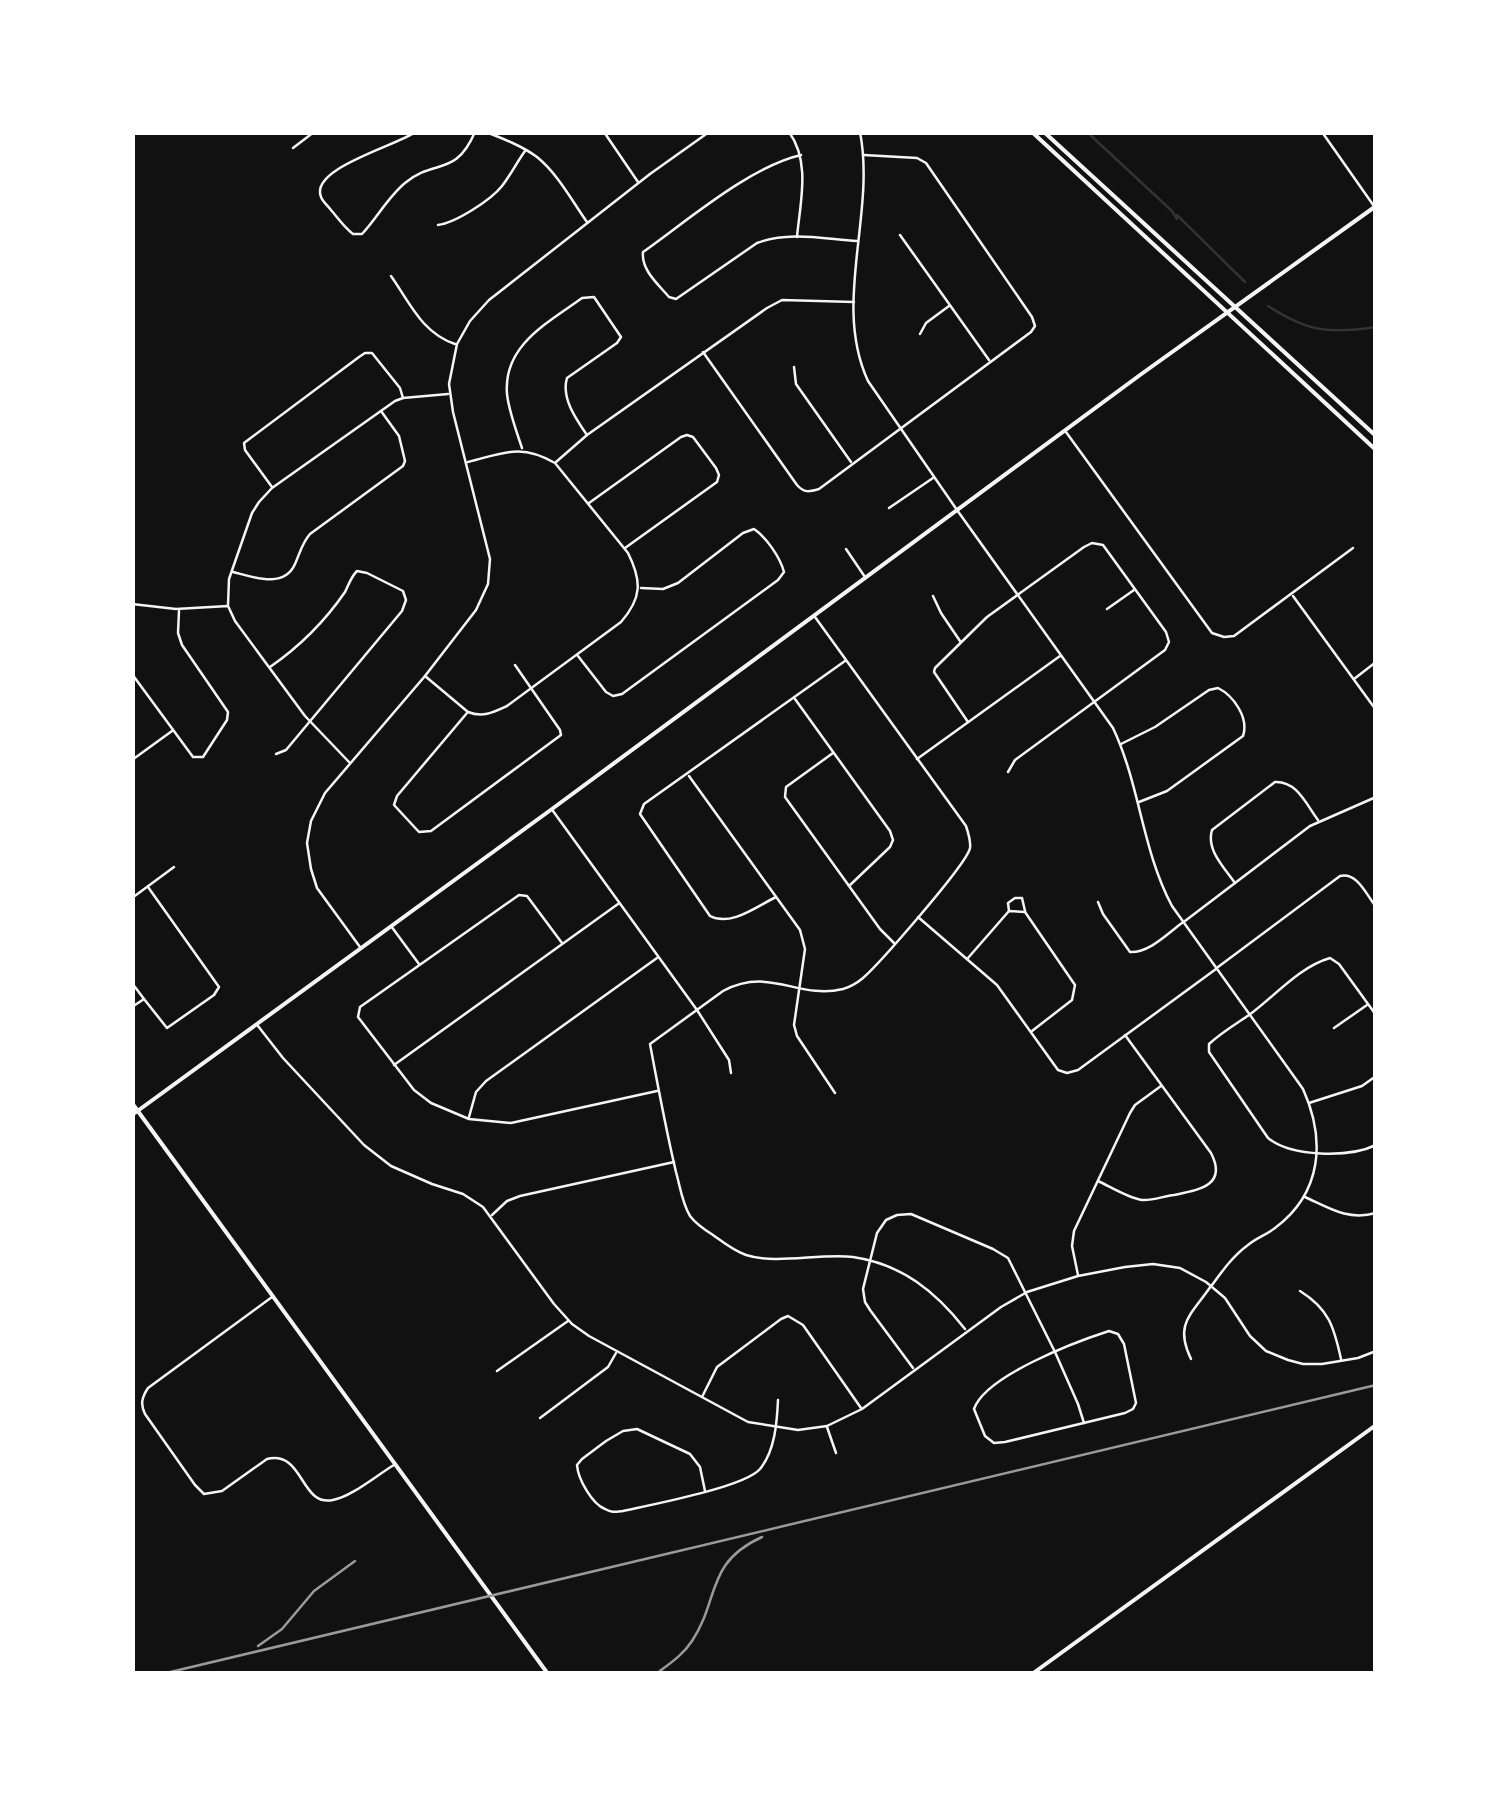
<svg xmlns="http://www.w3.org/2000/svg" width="1508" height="1806" font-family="Raleway,sans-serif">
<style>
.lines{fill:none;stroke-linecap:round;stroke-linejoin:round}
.stream{stroke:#333;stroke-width:2.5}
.minor{stroke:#f5f5f5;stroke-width:2.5}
.tertiary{stroke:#f5f5f5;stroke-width:2.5}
.secondary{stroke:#f5f5f5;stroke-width:4}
.trunk{stroke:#f5f5f5;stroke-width:4}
.rail{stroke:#9a9a9a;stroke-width:2.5}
</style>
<rect width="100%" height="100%" fill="#111"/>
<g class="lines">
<g class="stream">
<polyline points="1087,132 1172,211 1177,219"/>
<polyline points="1177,215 1245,282"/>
<path d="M1268 306C1308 332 1329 334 1376 327"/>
</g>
<g class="minor">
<path d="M415 132C399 145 309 168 321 197 323 202 328 206 331 210 338 218 344 227 353 234H362C377 218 388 197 405 183 435 158 455 178 475 132"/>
<path d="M486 132C504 139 522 146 537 157 558 174 572 201 587 222"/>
<polyline points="604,132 638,182"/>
<path d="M789 132C811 162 800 203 797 237"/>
<polyline points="1322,132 1376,209"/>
<polyline points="293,148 314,132"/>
<path d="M801 155C749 167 687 221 643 252 641 270 658 284 669 297L676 299 757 243C789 231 824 239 857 241"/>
<path d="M438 225C455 223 491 200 502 186 510 176 517 162 525 151"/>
<polyline points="900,235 989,360"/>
<path d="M391 276C410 303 422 333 455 344"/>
<polyline points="920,334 926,323 949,306"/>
<path d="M703 352 797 485C804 493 809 492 819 489L1031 332 1035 326 1032 317 926 163 917 158 864 155"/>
<polyline points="794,367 796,384 851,462"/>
<polyline points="1066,432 1212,633 1224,637 1234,636 1353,548"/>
<path d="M522 448C516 430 509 412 507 394 503 345 548 323 582 298L594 297 621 337 617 343 567 378C561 398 576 419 587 435"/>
<polyline points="556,462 587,435 767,308 782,300 854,302"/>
<polyline points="272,487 245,450 244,443 359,357 365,353 372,353 400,388 403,398"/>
<polyline points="589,503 681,437 687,435 693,437 716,468 719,475 717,482 625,548"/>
<polyline points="889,508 933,478"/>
<polyline points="846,549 865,577"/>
<path d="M233 572C253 577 284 589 295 564 300 553 302 543 310 534L403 466 405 461 399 436 381 411"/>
<polyline points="933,596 941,613 960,641"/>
<polyline points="1293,596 1376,710"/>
<polyline points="228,605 229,579 252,513 259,502 272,488 395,401 403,398 448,394"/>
<polyline points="1107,609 1134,590"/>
<path d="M578 656 606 692 613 696 622 694 778 580 784 572C780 557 766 537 754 529L743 533 678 583 663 589 641 588"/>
<path d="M270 667C299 647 325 621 345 592 349 584 351 577 357 571L367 573 403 591 406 600 402 611 286 750 276 754"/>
<polyline points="132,674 193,757 203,757 227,720 228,712 182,645 178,633 179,611"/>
<path d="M425 676 468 712C483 718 494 712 507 706L621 622C642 598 642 581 628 553L555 463C521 443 504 453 468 462"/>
<polyline points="1354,679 1376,662"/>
<polyline points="795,699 890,831 893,840 890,847 849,886"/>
<polyline points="467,713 397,796 394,805 419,832 431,831 561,735 560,730 515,665"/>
<polyline points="968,722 934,672 935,668 987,617 1084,547 1092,543 1103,545 1166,632 1169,642 1165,650 1015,760 1008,772"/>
<path d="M1121 744 1155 727 1209 690 1218 688C1234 696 1249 718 1243 736L1167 791 1139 802"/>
<polyline points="833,753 786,787 785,797 880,929 894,943"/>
<polyline points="917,759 1060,656"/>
<polyline points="132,760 172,731"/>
<polyline points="689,776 800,930 805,949 794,1025 797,1036 835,1093"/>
<polyline points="553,811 697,1010 729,1060 731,1073"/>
<path d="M1235 883C1224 867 1206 850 1212 830L1275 782C1297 781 1306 804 1318 820"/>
<path d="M776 897C757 906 731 927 710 916L640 814 644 804 845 661"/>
<polyline points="132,898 174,867"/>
<path d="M1098 902 1103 914 1130 952C1149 953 1167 934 1182 923"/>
<polyline points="1009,911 1008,903 1015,898 1022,898 1025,911"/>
<polyline points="918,917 997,985 1058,1070 1067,1073 1078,1070 1216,969"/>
<polyline points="391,926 419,964"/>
<polyline points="562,943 527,896 519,895 360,1007 358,1017 414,1090 431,1103 469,1119 511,1123 657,1091"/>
<polyline points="968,958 1009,911 1025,912 1075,985 1072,1000 1032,1031"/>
<polyline points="132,983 144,999 132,1007"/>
<polyline points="144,999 167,1028 214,995 219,987 148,887"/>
<path d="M1376 1015 1339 964 1330 958C1299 967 1275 996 1249 1015 1236 1024 1222 1032 1209 1044V1052L1268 1138C1291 1157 1349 1158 1376 1145"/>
<polyline points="1334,1028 1367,1005"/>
<polyline points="394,1065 618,904"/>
<polyline points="1309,1103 1362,1086 1376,1076"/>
<polyline points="469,1117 476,1092 486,1081 657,958"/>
<path d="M1098 1181C1111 1187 1128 1198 1142 1200 1152 1201 1164 1196 1174 1195 1198 1190 1228 1186 1211 1153L1125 1035"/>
<path d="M1305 1197C1329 1208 1348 1221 1376 1213"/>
<polyline points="492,1215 507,1201 520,1196 674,1162"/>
<polyline points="1078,1275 1072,1246 1074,1231 1130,1113 1135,1105 1161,1086"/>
<path d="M1300 1291C1329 1309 1334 1327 1341 1359"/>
<path d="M272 1297 148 1388C142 1397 140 1404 145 1414L195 1485 204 1494 222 1491 267 1459C304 1450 300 1507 333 1500 351 1497 377 1475 394 1465"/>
<path d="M1109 1331 1118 1334 1124 1344 1136 1403 1133 1409 1125 1413 1005 1442 994 1443 985 1436 974 1409C985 1376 1075 1342 1109 1331Z"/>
<path d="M1191 1359C1174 1324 1191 1315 1211 1286"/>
<polyline points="913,1368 870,1310 865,1302 863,1289 877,1233 886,1220 897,1215 911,1214 993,1249 1008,1258 1055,1352 1078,1404 1084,1423"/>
<polyline points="497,1371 568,1321"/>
<polyline points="702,1397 717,1367 781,1319 788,1316 803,1325 861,1408"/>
<polyline points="540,1418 608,1367 616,1353"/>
<polyline points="827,1427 836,1453"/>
<path d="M705 1491 700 1467 690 1454 637 1429 623 1431 606 1441 582 1459 577 1465C578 1479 592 1504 605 1509 612 1513 615 1512 623 1511 650 1505 745 1487 760 1469 775 1451 777 1422 778 1400"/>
</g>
<g class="tertiary">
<path d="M860 132C876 214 832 303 868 381L957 510 1113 728C1140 785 1142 850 1172 906L1303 1089C1326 1140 1322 1193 1275 1228 1266 1235 1256 1238 1248 1245 1233 1256 1223 1270 1212 1285"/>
<polyline points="132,604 176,609 228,606 235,621 305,716 349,762"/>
<path d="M815 617 966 826C968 832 971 841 970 848 967 864 879 964 863 978 857 983 850 987 843 989 798 1000 770 966 723 991L650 1044C658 1087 666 1130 676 1172 680 1186 682 1203 690 1216 696 1224 705 1230 713 1235 724 1243 734 1251 746 1255 777 1265 819 1253 853 1257 902 1264 936 1292 965 1329"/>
<polyline points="1185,921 1310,826 1376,797"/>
<polyline points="360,947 317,888 311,869 307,843 311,821 325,793 425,676 476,610 488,584 490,559 453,412 449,384 457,344 470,321 489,300 650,174 709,132"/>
<path d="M1218 967 1340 876C1357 872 1366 894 1376 907"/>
<polyline points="258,1026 283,1058 364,1145 391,1166 432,1184 463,1194 483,1207 554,1304 572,1324 589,1336 748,1422 798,1430 827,1426 862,1409 1001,1307 1027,1292 1078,1276 1125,1267 1153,1264 1180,1268 1206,1282 1225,1298 1250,1336 1266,1351 1288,1360 1303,1364 1322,1364 1358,1358 1376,1351"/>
</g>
<g class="secondary">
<polyline points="132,1103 548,1674"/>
<polyline points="132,1115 552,809 1140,375 1376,206"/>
<polyline points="1032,1674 1376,1425"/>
</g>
<g class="trunk">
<polyline points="1032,132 1376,450"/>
<polyline points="1044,132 1376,436"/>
</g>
<g class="rail">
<polyline points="258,1646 282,1629 314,1591 355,1561"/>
<polyline points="162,1674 1376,1385"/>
<path d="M656 1674C669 1664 683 1655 692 1641 720 1599 705 1563 762 1537"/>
</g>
</g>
<rect width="1508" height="1806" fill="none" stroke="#ffffff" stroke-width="270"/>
</svg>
